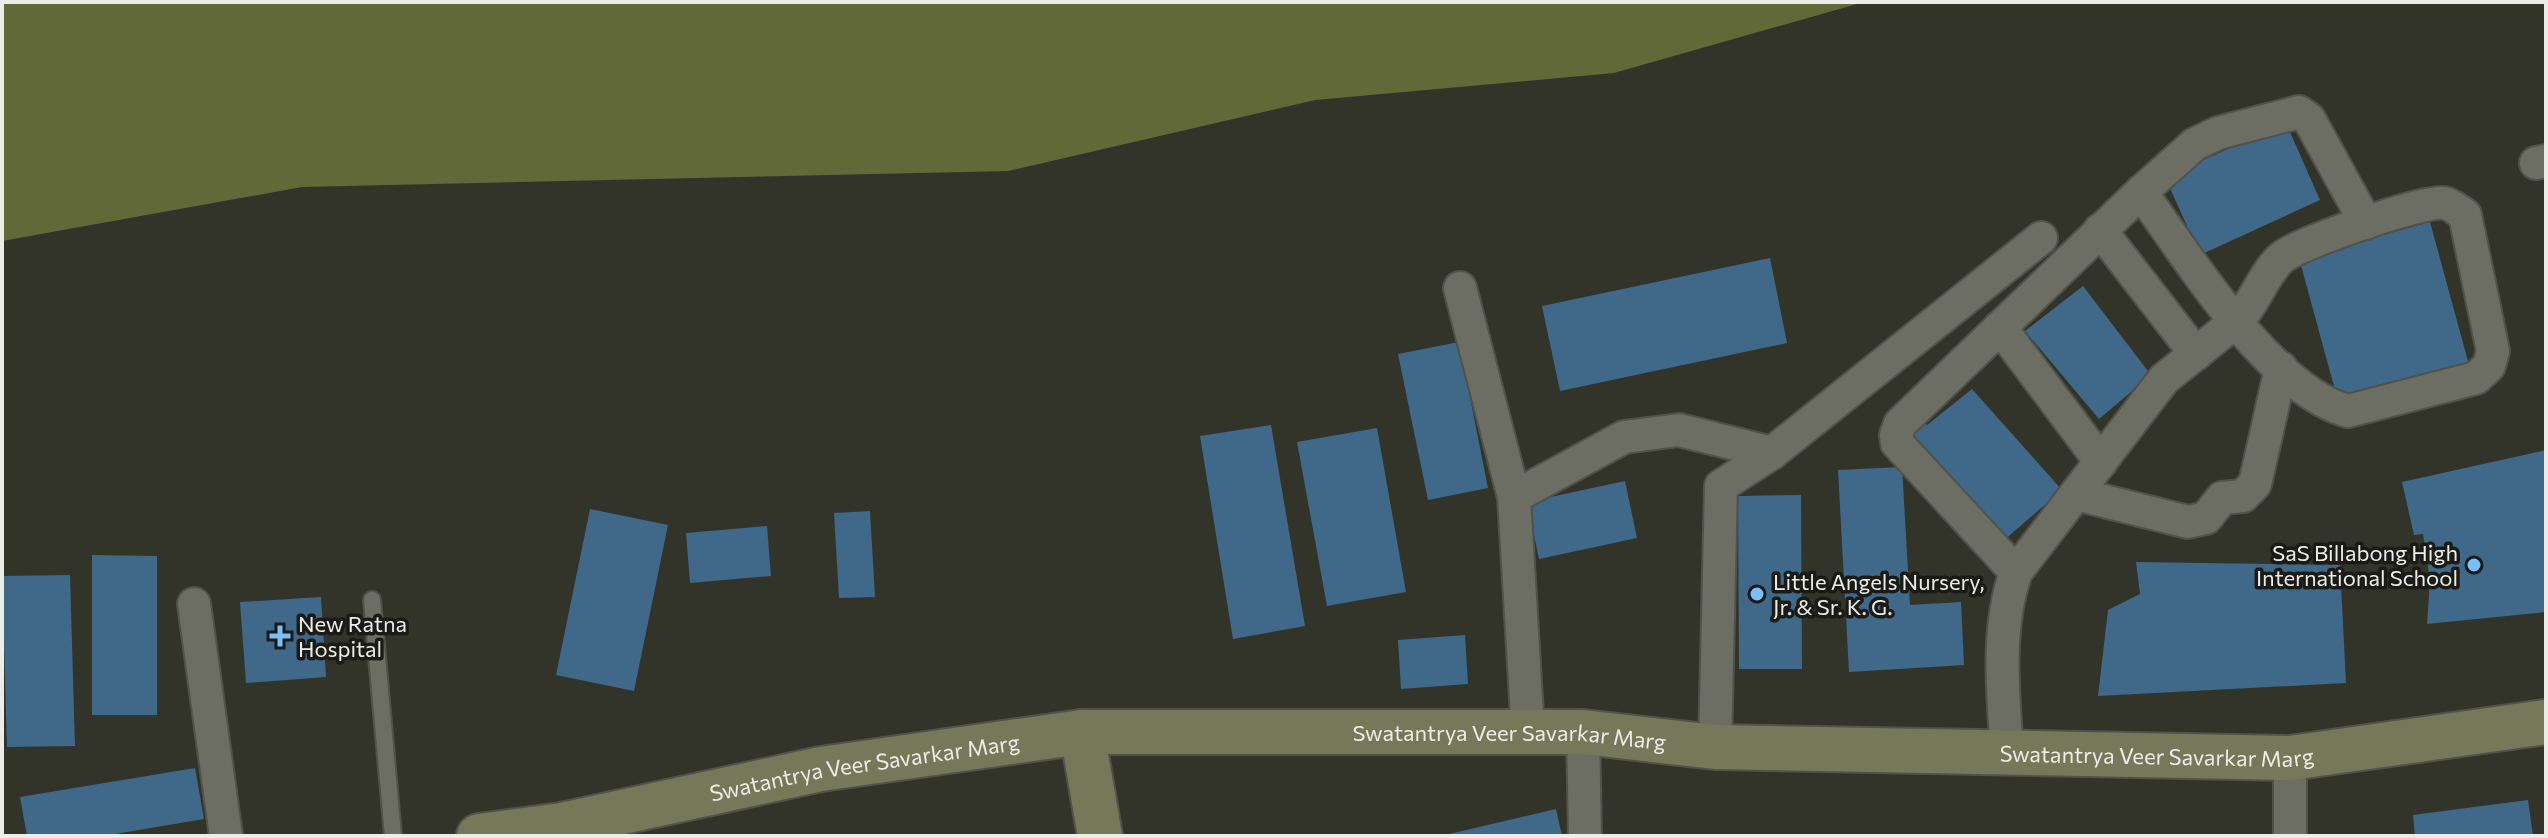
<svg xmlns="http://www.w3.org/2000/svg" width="2548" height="838" font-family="Commissioner,sans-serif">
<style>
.water{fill:#626938}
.building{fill:#3f6889}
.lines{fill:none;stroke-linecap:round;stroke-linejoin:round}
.lane-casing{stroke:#51524a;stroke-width:20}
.street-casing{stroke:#51524a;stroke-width:36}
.secondary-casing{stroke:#51524a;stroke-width:48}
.lane{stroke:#6c6e64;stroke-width:16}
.street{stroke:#6c6e64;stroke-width:32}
.secondary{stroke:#75795a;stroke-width:44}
.poi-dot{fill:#79bff8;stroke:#1a1b17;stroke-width:3}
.labels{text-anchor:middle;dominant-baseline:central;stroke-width:7;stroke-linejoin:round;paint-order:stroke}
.poi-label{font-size:22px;fill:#ecede7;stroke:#1a1b17;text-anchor:start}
.street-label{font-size:22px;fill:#ecede7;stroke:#1a1b17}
</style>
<rect width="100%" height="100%" fill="#32342a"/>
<polygon class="water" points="2,2 1864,2 1614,73 1315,100 1008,171 302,187 2,241"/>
<g class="building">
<polygon points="2286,123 2320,200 2200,255 2165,177"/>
<polygon points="2430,222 2469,365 2338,401 2299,258"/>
<polygon points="1770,258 1787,343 1560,391 1542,306"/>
<polygon points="2083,286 2151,375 2099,419 2025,331"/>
<polygon points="1459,342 1488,488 1428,500 1398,354"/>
<polygon points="1972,389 2062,490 2002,542 1903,431 1920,417 1927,425"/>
<polygon points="1271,425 1305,626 1233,639 1200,436"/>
<polygon points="1377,428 1406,592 1327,606 1297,442"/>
<polygon points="2546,450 2546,612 2427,624 2430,580 2423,534 2414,535 2402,482"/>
<polygon points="1902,467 1910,605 1961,602 1964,665 1849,672 1838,470"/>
<polygon points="1625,481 1637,538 1539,559 1527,502"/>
<polygon points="1801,495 1802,669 1739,669 1738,496"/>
<polygon points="590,509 668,525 634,691 556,675"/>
<polygon points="870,511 875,597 839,598 834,513"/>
<polygon points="767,526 771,576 690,583 686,533"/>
<polygon points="92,555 157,556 157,715 92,715"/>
<polygon points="2136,562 2340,565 2346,683 2098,696 2108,610 2140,594"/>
<polygon points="70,575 75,746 7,747 2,576"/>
<polygon points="321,597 326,677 246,683 240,602"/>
<polygon points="1465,635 1468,684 1401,689 1398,640"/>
<polygon points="195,768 204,819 103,836 27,836 20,797"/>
<polygon points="2528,800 2533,836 2415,836 2413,815"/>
<polygon points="1556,809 1562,836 1445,836 1445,835"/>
</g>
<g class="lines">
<defs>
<polyline id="lane" points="372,600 393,836"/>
<g id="street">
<polyline points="2536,163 2546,161"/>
<polyline points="2100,230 2196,354"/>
<polyline points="1460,288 1514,497"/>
<polyline points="2000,327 2101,462"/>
<polyline points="2076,494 2188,522 2206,518 2222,498 2243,496 2255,484 2281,368"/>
<polyline points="2016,572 1897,443 1896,435 1900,424 2141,192"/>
<polyline points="194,604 226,836"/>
<polyline points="1528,732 1514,497 1624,437 1679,430 1772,453"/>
<polyline points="1583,732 1585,836"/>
<polyline points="1715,747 1721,486 1772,453 2041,238"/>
<path d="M2007 752C2003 694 1996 628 2016 572L2164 379 2234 323C2255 305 2261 277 2281 258 2297 244 2423 200 2444 203 2451 204 2459 211 2465 215L2493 351 2489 366 2476 378 2348 411C2270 390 2187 256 2141 192L2195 144 2218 133 2299 112 2309 119 2366 223"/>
<polyline points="2290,836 2290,758"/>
</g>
<g id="secondary">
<polyline points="1082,732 1100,836"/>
<path id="s1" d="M479 836 562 825 821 769 1082 732H1583L1715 747 2290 758 2546 722"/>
</g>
</defs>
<use href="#lane" class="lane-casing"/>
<use href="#street" class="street-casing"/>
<use href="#secondary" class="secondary-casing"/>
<use href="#lane" class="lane"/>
<use href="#street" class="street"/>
<use href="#secondary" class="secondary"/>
</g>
<g class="poi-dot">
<circle cx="2474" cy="565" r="8"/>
<circle cx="1757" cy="594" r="8"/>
<path d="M276 624h8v8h8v8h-8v8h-8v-8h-8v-8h8z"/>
</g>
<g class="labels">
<g class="poi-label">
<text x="2458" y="552" text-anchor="end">SaS Billabong High<tspan x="2458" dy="25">International School</tspan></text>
<text x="1773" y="581">Little Angels Nursery,<tspan x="1773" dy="25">Jr. &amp; Sr. K. G.</tspan></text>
<text x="298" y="623">New Ratna<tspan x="298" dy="25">Hospital</tspan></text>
</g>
<g class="street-label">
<text stroke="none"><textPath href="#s1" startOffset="1040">Swatantrya Veer Savarkar Marg</textPath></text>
<text stroke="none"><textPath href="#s1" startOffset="1688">Swatantrya Veer Savarkar Marg</textPath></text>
<text stroke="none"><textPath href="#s1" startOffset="392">Swatantrya Veer Savarkar Marg</textPath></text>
</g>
</g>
<rect width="2548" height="838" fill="none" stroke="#ecede7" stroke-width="8"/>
</svg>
